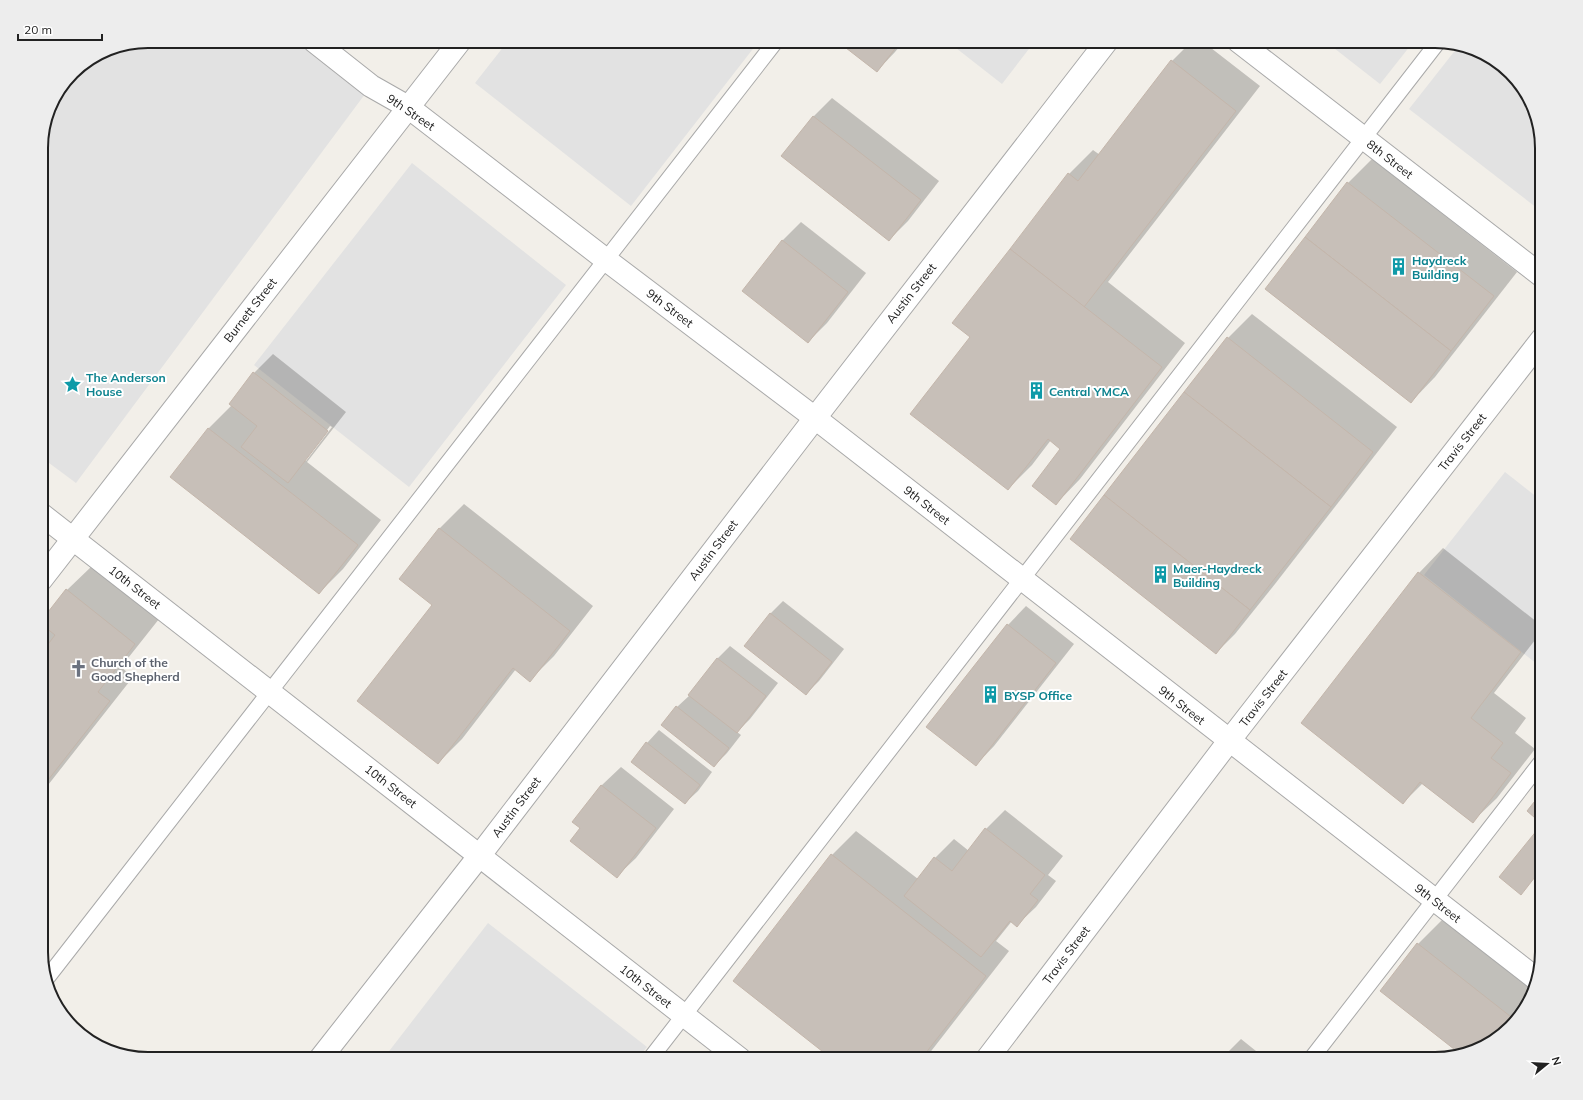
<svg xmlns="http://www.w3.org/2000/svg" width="1583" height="1100" font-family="Mulish,sans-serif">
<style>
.parking{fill:#e2e2e2}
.shadow{fill:#0003;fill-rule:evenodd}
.building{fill:#c7bfb8;stroke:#c4b6ab}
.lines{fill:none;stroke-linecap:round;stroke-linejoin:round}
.service-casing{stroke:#a9a9a9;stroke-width:17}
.minor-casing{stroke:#a9a9a9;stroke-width:24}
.tertiary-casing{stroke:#a9a9a9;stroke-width:24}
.service{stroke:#fff;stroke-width:15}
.minor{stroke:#fff;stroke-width:22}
.tertiary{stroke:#fff;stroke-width:22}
.labels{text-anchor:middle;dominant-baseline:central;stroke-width:4;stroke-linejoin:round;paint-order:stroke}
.street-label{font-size:12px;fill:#222;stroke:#fff}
.culture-label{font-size:12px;font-weight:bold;fill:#0d838f;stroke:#fff;text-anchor:start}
.worship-label{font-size:12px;font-weight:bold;fill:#5b616d;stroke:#fff;text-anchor:start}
.rim{fill:none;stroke:#222;stroke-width:2}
</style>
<rect width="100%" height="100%" fill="#f2efe9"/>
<g class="parking">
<polygon points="148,41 310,41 371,86 76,483 41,457 41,142 49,107 73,72 108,49"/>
<polygon points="508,41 759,41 631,206 475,83"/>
<polygon points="947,41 1035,41 1002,84"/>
<polygon points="1325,41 1414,41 1380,84"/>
<polygon points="1457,48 1494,59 1531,101 1542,148 1542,212 1409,109"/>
<polygon points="412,163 566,285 409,487 254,365"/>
<polygon points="1505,472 1542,501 1542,668 1424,575"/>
<polygon points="488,923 647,1047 637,1059 383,1059"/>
</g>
<g class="shadow">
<polygon points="839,41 904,41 895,52 877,71"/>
<polygon points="1192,41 1202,41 1260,86 1108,282 1185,343 1080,479 1056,504 1062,449 1051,440 1032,465 1008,489 971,336 1069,174 1093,150 1100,155 1172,61"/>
<polygon points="832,98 939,181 908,221 889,240 783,156 814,116"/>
<polygon points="1372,159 1517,272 1435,377 1411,402 1266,289 1348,183"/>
<polygon points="801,222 866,273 827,323 808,342 743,291 783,240"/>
<polygon points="1252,314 1397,427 1275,584 1235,634 1216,653 1228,338"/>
<path d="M273 354 346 412 307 462 381 520 343 569 319 593 171 477 209 428 232 405 230 404 254 373ZM330 426 332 427 306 461H304Z"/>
<polygon points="464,504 593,606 554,656 530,680 516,669 462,739 438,763 433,605 439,529"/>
<polygon points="1443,548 1542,626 1542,631 1494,693 1526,718 1515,733 1535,749 1497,798 1472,822 1423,783 1403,803 1302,723 1419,573"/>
<polygon points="92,566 159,619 121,667 133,677 41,794 41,637 49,629 67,590"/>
<polygon points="783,601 844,649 819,681 806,694 770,614"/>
<polygon points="1026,606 1074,644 994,746 976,765 1008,625"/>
<polygon points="730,646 778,683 750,719 737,732 741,735 727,753 714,766 677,707 690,695 718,658"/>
<polygon points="659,730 712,772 698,791 685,803 647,743"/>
<polygon points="621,767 674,809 636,858 617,876 582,828 574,822 602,785"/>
<polygon points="1005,810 1063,856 1048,875 1056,881 1036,907 1017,925 1012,921 996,941 1009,951 925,1059 834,1059 832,855 856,831 918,879 935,858 954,839 969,851 986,829"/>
<polygon points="1442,920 1531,989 1524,1011 1488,1045 1418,944"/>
<polygon points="1241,1039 1266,1059 1221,1059"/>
</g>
<g class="building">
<polygon points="837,41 901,41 877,72"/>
<polygon points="1171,60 1236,111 1084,307 1010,249 1068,173 1078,181"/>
<polygon points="813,116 921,200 889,241 781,156"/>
<polygon points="1347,182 1494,296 1451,351 1305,237"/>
<polygon points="1305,237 1451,351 1411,403 1265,289"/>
<polygon points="782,240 848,292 808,343 742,291"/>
<polygon points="1010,249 1162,367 1056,505 1032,486 1060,449 1048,439 1008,490 910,414 970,337 952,323"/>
<polygon points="1227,337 1373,452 1331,507 1184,392"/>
<polygon points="253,372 328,431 288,483 241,447 257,426 229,404"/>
<polygon points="1184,392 1331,507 1250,610 1104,495"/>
<polygon points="208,428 358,545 319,594 170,477"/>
<polygon points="1104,495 1250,610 1216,654 1070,539"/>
<polygon points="439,528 570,631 530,682 513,668 438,764 357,701 432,605 399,579"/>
<polygon points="1418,572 1521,652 1471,718 1503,743 1491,758 1511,773 1473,823 1420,782 1403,804 1301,723"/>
<polygon points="66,589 135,644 98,692 110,701 41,789 41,643 46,647 55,635 41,624 41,621"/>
<polygon points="770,613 832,662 806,695 744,646"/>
<polygon points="1007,624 1056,663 976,766 926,727"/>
<polygon points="717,658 766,696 737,733 688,695"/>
<polygon points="676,706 729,748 714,767 661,725"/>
<polygon points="646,742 700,785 685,804 631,762"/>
<polygon points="601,785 656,828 617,878 570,841 580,828 572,822"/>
<polygon points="1542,792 1542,868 1521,895 1499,877 1542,824 1527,811"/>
<polygon points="985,828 1045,875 1030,894 1038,900 1017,927 1010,921 981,957 904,896 934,857 952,871"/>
<polygon points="831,854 986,976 921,1059 832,1059 733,981"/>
<polygon points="1417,943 1515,1020 1488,1045 1459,1053 1380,991"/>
</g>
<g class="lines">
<defs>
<g id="service">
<polyline points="47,978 776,41"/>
<polyline points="650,1059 1438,42"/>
<polyline points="1311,1059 1542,761"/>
</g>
<g id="minor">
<polyline points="1238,41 1542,276"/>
<polyline points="41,580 460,41"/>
<polyline points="320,1059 480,855 815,418 1107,41"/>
<polyline points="987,1059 1229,741 1542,339"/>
</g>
<g id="tertiary">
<polyline points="314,41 371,86 408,107 605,259 815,418 1534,977"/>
<polyline points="41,514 740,1059"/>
</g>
</defs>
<use href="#service" class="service-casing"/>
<use href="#minor" class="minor-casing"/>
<use href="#tertiary" class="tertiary-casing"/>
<use href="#service" class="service"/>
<use href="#minor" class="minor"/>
<use href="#tertiary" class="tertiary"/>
</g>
<defs>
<symbol id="building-bare" viewBox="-9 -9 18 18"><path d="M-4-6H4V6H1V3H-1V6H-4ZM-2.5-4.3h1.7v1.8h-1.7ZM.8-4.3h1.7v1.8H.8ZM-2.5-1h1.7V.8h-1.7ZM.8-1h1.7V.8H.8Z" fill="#0f9aa8" stroke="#fff" stroke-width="2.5" paint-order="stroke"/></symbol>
<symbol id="sight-bare" viewBox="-9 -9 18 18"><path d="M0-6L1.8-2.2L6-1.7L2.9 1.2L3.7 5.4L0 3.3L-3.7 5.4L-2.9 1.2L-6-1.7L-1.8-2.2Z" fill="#0f9aa8" stroke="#fff" stroke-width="2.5" paint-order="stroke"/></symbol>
<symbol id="church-bare" viewBox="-9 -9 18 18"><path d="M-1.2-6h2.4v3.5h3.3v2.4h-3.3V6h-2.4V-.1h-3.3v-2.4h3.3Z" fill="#6b7280" stroke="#fff" stroke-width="2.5" paint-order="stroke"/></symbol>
</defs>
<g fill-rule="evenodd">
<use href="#building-bare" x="1386" y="254" width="25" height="25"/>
<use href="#sight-bare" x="60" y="372" width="25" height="25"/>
<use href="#building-bare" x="1024" y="378" width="25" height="25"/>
<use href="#building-bare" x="1148" y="562" width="25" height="25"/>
<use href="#church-bare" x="66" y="656" width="25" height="25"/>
<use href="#building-bare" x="978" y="682" width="25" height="25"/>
</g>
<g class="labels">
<g class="street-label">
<text transform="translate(411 112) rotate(34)">9th Street</text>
<text transform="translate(1390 159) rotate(38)">8th Street</text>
<text transform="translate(911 293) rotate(-52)">Austin Street</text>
<text transform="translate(670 308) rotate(37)">9th Street</text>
<text transform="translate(250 310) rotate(-52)">Burnett Street</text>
<text transform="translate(1462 442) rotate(-52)">Travis Street</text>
<text transform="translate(927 505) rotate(38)">9th Street</text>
<text transform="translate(713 550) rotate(-53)">Austin Street</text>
<text transform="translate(135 587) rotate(38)">10th Street</text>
<text transform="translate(1263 698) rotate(-52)">Travis Street</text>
<text transform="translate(1182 705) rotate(38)">9th Street</text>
<text transform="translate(391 786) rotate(38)">10th Street</text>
<text transform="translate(516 807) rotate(-53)">Austin Street</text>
<text transform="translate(1438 903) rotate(38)">9th Street</text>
<text transform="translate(1066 955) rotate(-53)">Travis Street</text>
<text transform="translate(646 986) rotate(38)">10th Street</text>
</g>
<g class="culture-label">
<text x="1412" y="260">Haydreck<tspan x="1412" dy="14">Building</tspan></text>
<text x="86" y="377">The Anderson<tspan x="86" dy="14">House</tspan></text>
<text x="1049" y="391">Central YMCA</text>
<text x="1173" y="568">Maer-Haydreck<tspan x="1173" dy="14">Building</tspan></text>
<text x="1004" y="695">BYSP Office</text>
</g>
<g class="worship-label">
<text x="91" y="662">Church of the<tspan x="91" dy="14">Good Shepherd</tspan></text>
</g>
</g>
<path d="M0 0H1583V1100H0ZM148 48H1435A100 100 0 0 1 1535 148V952A100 100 0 0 1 1435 1052H148A100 100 0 0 1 48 952V148A100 100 0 0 1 148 48Z" fill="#ededed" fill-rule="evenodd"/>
<path class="rim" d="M148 48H1435A100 100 0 0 1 1535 148V952A100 100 0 0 1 1435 1052H148A100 100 0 0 1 48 952V148A100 100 0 0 1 148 48Z"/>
<g transform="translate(1547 1064) rotate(72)" stroke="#ffffff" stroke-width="3" paint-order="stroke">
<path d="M0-3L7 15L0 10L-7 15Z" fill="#222222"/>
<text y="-6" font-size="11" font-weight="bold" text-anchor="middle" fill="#222222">N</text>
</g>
<path d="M18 34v6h84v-6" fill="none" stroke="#222222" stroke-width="2"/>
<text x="24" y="34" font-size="12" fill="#222222" stroke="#ffffff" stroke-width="3" paint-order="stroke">20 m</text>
</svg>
